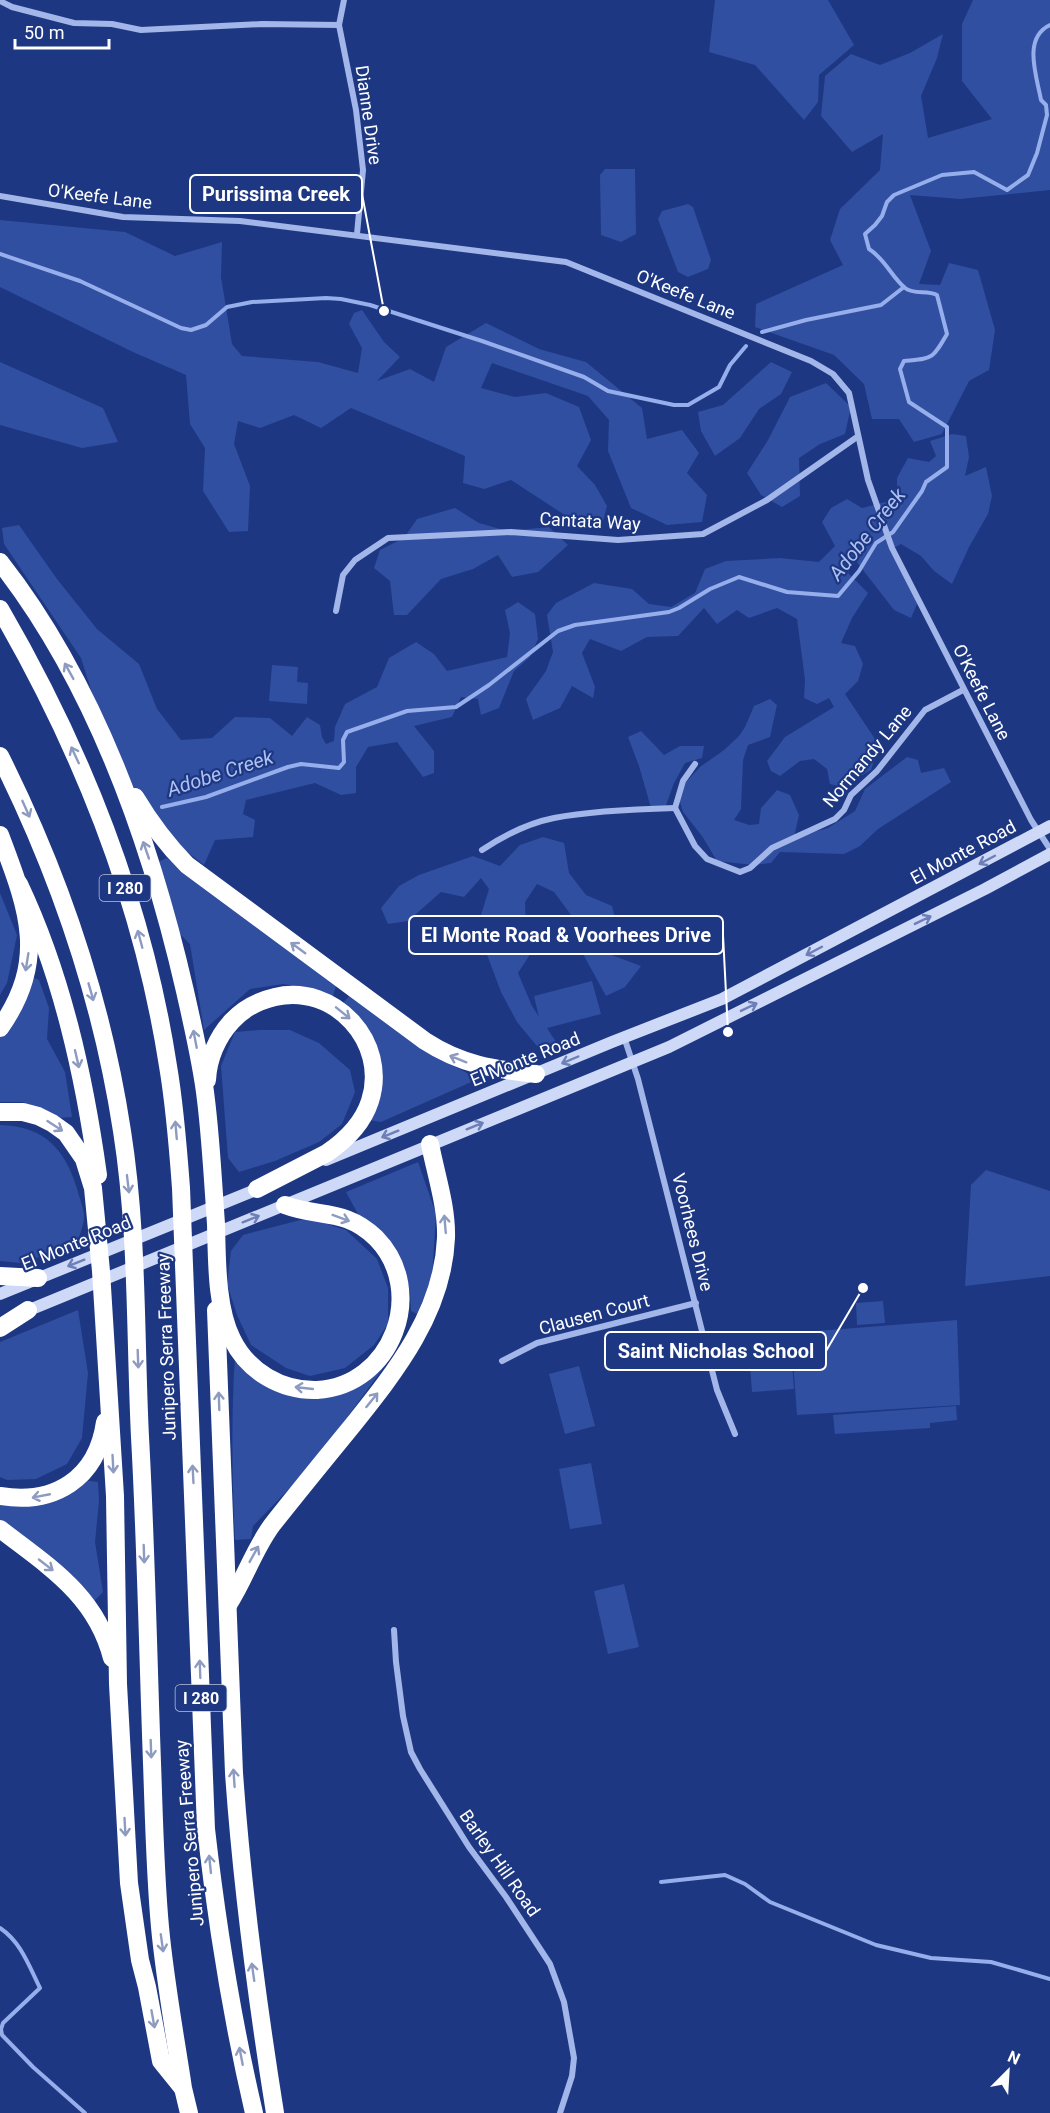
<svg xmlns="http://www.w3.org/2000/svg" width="1050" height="2113" font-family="Roboto,sans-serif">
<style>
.green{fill:#304fa1}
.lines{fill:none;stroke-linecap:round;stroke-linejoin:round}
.stream{stroke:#96aeeb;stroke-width:4}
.street{stroke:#a2b6ea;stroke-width:6}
.secondary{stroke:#ced8f7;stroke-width:12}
.highway{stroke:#fff;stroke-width:18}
.oneway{stroke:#8e9bc0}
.oneway2{stroke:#6d7fb7}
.labels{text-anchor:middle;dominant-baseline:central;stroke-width:4.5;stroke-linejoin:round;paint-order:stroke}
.shield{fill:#1d3782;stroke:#bbc3da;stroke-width:1.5}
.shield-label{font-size:16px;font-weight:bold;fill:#fff}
.street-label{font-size:18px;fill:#fff;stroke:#1d3782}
.water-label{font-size:20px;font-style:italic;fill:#aec1f1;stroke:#1d3782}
.leader{fill:none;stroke:#fff;stroke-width:2}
.callout-dot{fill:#fff;stroke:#1d3782;stroke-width:2}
.callout{fill:#1d3782;stroke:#fff;stroke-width:2}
.callout-label{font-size:20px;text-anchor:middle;font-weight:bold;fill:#fff}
</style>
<rect width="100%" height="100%" fill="#1d3782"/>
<g class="green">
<polygon points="715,0 828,0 854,45 819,75 818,102 804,120 755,65 709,52"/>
<polygon points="973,0 1050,0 1050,190 960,199 910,195 931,251 919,284 940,285 949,263 978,270 995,330 989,370 969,381 942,434 914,442 899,419 872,419 864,384 834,355 755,327 756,304 843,265 830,240 840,209 880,170 883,134 852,152 821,116 825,76 851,54 880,65 910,53 943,34 937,58 921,96 928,138 992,119 962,81 962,24"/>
<polygon points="605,169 635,169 636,234 621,242 601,235 600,175"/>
<polygon points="688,204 693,207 711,260 708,269 688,277 678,272 658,219 662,211"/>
<polygon points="0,220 125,232 175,256 222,242 221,277 232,344 242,356 318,362 358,373 362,348 349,324 354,313 362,310 384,342 400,357 377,381 410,369 434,382 446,347 486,323 539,349 586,362 642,408 647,439 682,430 699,453 687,473 707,495 702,522 667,525 631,508 608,451 609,420 588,396 492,363 481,388 515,397 546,393 579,407 591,440 577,466 595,485 607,506 601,529 574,521 511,480 484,489 463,483 465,456 351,408 321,428 294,415 260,428 238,421 234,444 250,486 248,531 229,532 203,491 205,448 190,424 186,375 133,352 0,287"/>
<polygon points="0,362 103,408 118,442 82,448 0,425"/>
<polygon points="771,362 792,372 781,394 759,409 740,438 715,456 701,431 698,412 723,405"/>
<polygon points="826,383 851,407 845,434 820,444 799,458 800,496 782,507 761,495 747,473 768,440 790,397"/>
<polygon points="952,434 966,436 969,457 965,476 986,467 992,496 988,514 969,547 952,584 934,571 921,556 901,544 890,550 902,562 917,604 911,618 894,610 856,561 848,573 868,593 852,618 841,643 855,646 863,664 858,681 845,694 879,745 871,770 842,787 830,784 827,769 814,759 800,761 780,776 771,771 767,761 785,737 834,707 829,698 817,704 804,698 805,680 797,619 777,608 749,618 737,610 717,624 704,608 678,636 647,637 621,651 590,639 582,653 595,687 593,698 572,686 560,708 533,720 526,699 546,671 553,652 547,615 556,603 594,583 632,589 649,604 671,607 695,593 705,569 726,561 780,558 819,562 835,546 822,522 831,508 847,499 862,508 897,499 897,478 908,458 929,462 936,456 930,441"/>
<polygon points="455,508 479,523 507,531 549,527 568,545 538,572 512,577 498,555 473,569 441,579 407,615 394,615 390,581 374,568 380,550 404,538 417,519"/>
<polygon points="19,525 57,579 97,629 139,664 157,709 181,740 212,738 235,717 270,718 292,736 307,717 320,725 322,737 326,744 334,741 335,727 345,704 377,687 389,658 416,642 434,654 447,671 507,657 510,633 505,610 518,602 535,614 538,639 530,657 514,671 499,708 481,715 478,699 461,697 452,717 414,726 434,751 434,773 423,777 397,742 368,747 356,767 356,793 341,795 315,783 246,800 243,814 255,820 253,837 215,840 204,865 163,833 132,784 104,731 81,658 4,544 2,528"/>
<polygon points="272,665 298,667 297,682 308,683 307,704 269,701"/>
<polygon points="770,699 777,705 770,737 748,745 743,760 741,809 734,820 749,825 759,824 761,808 777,790 790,795 799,815 794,837 828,828 855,811 865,789 907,757 918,760 921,773 944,768 951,782 878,829 860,846 844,854 780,852 771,863 753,865 717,861 702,836 683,812 677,792 700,767 724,750 739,736 745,727 754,706"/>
<polygon points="641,731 664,755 680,746 704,746 702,758 685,763 674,783 665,808 651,808 639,766 628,737"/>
<polygon points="543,837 564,843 569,873 586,895 612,906 616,922 601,951 641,966 625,987 606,996 582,952 577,923 554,892 537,884 525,902 526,929 529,956 518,973 532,1006 539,1017 534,996 592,981 601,1014 547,1028 556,1042 541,1051 517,1022 501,992 477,928 489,889 481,878 464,897 441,892 408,921 388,924 381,908 399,886 419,875 473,856 500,866 520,845"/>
<polygon points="167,858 231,908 336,986 333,996 320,991 283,984 250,989 204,1030 190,944 172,926 155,863"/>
<polygon points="0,893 17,935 7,983 0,995"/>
<polygon points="28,975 39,980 49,1008 47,1039 65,1072 72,1117 59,1118 23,1102 0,1102 0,1035"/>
<polygon points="350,995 428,1052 478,1079 381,1122 369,1120 379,1071 375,1040 343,1003"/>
<polygon points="260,1030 290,1030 319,1043 350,1070 355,1092 342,1124 319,1142 275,1161 239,1172 228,1158 221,1066 235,1032"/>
<path d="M0 1125C45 1126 66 1150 78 1192 80 1200 85 1211 84 1219 83 1226 80 1234 78 1241L49 1254 20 1263 0 1261Z"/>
<polygon points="418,1162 436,1214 432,1278 417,1314 411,1311 410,1291 397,1250 359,1216 346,1192"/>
<polygon points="986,1170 1050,1191 1050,1276 965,1286 971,1185"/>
<polygon points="308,1218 346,1230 377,1259 388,1288 388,1324 374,1345 345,1368 310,1376 286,1368 251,1345 237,1315 227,1284 231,1251 243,1235"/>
<polygon points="883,1301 885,1323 857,1325 856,1303"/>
<polygon points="78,1310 88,1373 82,1438 67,1464 36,1479 7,1480 0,1477 0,1342"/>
<polygon points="957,1320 960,1405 797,1415 791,1333"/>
<path d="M235 1356 257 1377 354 1385 392 1356 313 1464 253 1526 251 1539 235 1540C232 1478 231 1418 235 1356Z"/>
<polygon points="792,1363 794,1389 752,1392 750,1366"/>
<polygon points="579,1366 595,1426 565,1434 549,1374"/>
<polygon points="956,1406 957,1420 930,1423 930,1428 835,1434 833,1415"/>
<polygon points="591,1463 602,1524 570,1529 559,1469"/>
<polygon points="77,1479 98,1482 99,1501 95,1542 103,1592 94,1601 73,1576 0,1523 0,1502"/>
<polygon points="624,1584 639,1647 608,1654 594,1591"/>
</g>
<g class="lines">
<g class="stream">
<polyline points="0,254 80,281 181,328 191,330 206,325 227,307 252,302 326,298 341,299 370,305 482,341 584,377 608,391 674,405 688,405 719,387 730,365 746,346"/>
<polyline points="762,332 806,320 881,305 904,287"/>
<path d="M162 807 206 797 288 767 301 764 339 768 344 762 343 740 347 732 407 711 456 707 489 685 558 631 575 625 669 612 679 608 710 589 739 577 787 592 838 596 859 571 876 543 893 532 922 491 926 482 947 467V427L909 402 900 369 904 361C933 358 932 360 947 334L937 295C927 290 914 295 905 288 891 276 885 259 869 249L865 234 875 225 882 216 887 202 894 195 942 175 974 172 1007 190 1028 175 1037 153 1047 115 1046 105 1041 100C1037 77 1022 38 1050 25"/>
<polyline points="661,1882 725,1875 745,1884 770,1902 876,1945 931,1958 991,1962 1050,1979"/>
<path d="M0 1928C21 1942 29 1966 40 1988L3 2023 1 2029 2 2035 33 2067 85 2113"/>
</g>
<g class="street">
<polyline points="344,0 339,25 356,110 363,170 357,234"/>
<polyline points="0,1 12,7 74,23 112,24 141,30 262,24 339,25"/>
<polyline points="0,196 123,217 240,221 566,262 811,361 833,374 849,393 868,480 892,548 1031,820 1050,849"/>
<polyline points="336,611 343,575 355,560 388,538 511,532 618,540 703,534 767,500 857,437"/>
<polyline points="675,808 695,846 707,859 740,872 750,868 772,848 835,819 844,810 851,795 877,771 925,710 963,690"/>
<polyline points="675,808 683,781 695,764"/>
<path d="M482 850C503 836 529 823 554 818 590 811 638 809 675 808"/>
<polyline points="624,1037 638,1079 717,1390 735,1434"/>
<polyline points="502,1361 537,1343 696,1303"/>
<polyline points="394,1630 396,1662 403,1716 411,1752 420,1769 469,1847 506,1897 550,1964 564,2002 574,2058 572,2076 560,2113"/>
</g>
<g class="secondary">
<polyline points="326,1160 612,1042 722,999 1050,826"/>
<polyline points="0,1294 263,1187"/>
<polyline points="22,1313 669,1047 985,889 1050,854"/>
</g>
<g class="highway">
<path d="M0 562C95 683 151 843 185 991 193 1027 202 1064 206 1100 211 1141 213 1182 216 1224 217 1259 216 1307 232 1339 248 1372 282 1391 317 1390 392 1386 428 1291 376 1238 345 1208 319 1218 285 1205"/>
<path d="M0 609C82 750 143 904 168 1066 175 1107 178 1147 181 1188L206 1829C217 1925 232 2019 254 2113"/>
<path d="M0 756C59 874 102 1000 122 1131 138 1232 135 1335 140 1437 146 1545 148 1654 152 1763 154 1818 155 1872 160 1927 165 1981 175 2035 183 2088L189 2113"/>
<path d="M135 797C150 822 166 844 187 865L425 1041C462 1065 493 1069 536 1074"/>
<path d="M0 835C27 907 49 959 0 1028"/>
<path d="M19 884C62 975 84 1075 98 1175"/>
<path d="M207 1080C208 1059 217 1037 232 1021 243 1009 258 1001 275 997 334 983 389 1042 370 1101 363 1123 346 1140 327 1153L257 1189"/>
<polyline points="0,1112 23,1112 38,1116 52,1123 66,1133 84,1159 93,1188 101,1271 115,1496 118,1684 129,1883 140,1960 147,1987 161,2061 182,2087"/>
<polyline points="0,1276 38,1278"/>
<path d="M216 1310 234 1773C242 1887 257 2000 275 2113"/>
<polyline points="0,1328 28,1310"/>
<path d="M0 1496C54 1505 97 1479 105 1422"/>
<path d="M0 1529C48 1566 96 1595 112 1658"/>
<path d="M228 1605C245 1579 253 1551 272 1525 298 1492 325 1459 352 1426 396 1371 443 1312 446 1238 447 1207 436 1175 430 1144"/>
</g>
</g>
<defs><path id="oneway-shaft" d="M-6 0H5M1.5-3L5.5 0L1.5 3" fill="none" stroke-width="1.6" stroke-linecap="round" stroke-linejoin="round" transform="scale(1.5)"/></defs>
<g class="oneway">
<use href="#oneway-shaft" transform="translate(69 671) rotate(-119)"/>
<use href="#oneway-shaft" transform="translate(75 755) rotate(-115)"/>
<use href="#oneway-shaft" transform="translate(26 809) rotate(66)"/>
<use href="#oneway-shaft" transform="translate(146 850) rotate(-109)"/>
<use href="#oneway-shaft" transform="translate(140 939) rotate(-105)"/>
<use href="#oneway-shaft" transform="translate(298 948) rotate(-144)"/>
<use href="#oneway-shaft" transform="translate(27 962) rotate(99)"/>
<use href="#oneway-shaft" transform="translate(91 992) rotate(74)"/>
<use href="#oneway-shaft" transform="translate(343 1013) rotate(39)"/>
<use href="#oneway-shaft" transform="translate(195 1039) rotate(-101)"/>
<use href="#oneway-shaft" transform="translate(77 1059) rotate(77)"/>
<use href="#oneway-shaft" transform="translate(458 1059) rotate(-158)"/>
<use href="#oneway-shaft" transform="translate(55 1126) rotate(33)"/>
<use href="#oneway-shaft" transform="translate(176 1130) rotate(-95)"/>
<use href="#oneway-shaft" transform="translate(128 1184) rotate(83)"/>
<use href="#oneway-shaft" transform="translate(341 1218) rotate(20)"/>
<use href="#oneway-shaft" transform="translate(445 1224) rotate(-95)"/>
<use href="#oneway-shaft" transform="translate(138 1359) rotate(88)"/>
<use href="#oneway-shaft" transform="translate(304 1388) rotate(-174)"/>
<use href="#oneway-shaft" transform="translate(372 1400) rotate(-51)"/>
<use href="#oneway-shaft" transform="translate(219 1401) rotate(-92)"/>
<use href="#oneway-shaft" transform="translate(113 1464) rotate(87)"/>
<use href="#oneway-shaft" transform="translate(193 1474) rotate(-93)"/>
<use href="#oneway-shaft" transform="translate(41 1496) rotate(169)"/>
<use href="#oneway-shaft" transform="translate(144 1554) rotate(88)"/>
<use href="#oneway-shaft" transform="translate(254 1554) rotate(-61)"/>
<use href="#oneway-shaft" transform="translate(46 1565) rotate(38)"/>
<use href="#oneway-shaft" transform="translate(200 1669) rotate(-92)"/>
<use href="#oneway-shaft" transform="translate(151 1749) rotate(88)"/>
<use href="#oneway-shaft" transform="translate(234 1778) rotate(-94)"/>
<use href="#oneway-shaft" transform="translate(125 1827) rotate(87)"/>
<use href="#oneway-shaft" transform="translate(210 1864) rotate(-96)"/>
<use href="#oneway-shaft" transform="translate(162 1943) rotate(82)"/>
<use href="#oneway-shaft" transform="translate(253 1972) rotate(-98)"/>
<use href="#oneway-shaft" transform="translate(153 2019) rotate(80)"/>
<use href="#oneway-shaft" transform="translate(241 2056) rotate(-101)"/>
</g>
<g class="oneway2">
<use href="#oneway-shaft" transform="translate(987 860) rotate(152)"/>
<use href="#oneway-shaft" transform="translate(923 920) rotate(-26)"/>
<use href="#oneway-shaft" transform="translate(814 951) rotate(152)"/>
<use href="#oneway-shaft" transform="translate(749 1007) rotate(-26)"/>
<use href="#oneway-shaft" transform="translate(570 1060) rotate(157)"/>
<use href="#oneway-shaft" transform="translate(475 1126) rotate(-22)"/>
<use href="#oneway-shaft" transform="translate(390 1134) rotate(158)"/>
<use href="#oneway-shaft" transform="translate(251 1219) rotate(-22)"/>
<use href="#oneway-shaft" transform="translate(76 1263) rotate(158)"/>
</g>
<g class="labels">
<g class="shield">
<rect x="99.5" y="875" width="51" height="26" rx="4.5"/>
<rect x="175.5" y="1685" width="51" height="26" rx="4.5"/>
</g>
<g class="shield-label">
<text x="125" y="888">I 280</text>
<text x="201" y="1698">I 280</text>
</g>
<g class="street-label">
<text transform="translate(369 115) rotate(82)">Dianne Drive</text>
<text transform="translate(100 196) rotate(7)">O'Keefe Lane</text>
<text transform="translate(686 294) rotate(22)">O'Keefe Lane</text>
<text transform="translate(590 521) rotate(3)">Cantata Way</text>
<text transform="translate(982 692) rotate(63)">O'Keefe Lane</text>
<text transform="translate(867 756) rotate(-50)">Normandy Lane</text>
<text transform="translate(963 852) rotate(-28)">El Monte Road</text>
<text transform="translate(525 1059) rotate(-22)">El Monte Road</text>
<text transform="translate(693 1232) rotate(76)">Voorhees Drive</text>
<text transform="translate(76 1243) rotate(-22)">El Monte Road</text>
<text transform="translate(594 1314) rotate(-15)">Clausen Court</text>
<text transform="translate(166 1347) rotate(-92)">Junipero Serra Freeway</text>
<text transform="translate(189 1833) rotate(-95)">Junipero Serra Freeway</text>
<text transform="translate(500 1863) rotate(55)">Barley Hill Road</text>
</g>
<g class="water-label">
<text transform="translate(867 534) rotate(-52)">Adobe Creek</text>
<text transform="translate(220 773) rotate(-18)">Adobe Creek</text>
</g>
</g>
<path class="leader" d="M384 311L362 194M728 1032L723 935M863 1288L826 1351"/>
<g class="callout-dot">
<circle cx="384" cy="311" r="6"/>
<circle cx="728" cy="1032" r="6"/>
<circle cx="863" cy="1288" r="6"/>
</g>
<g class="callout">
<rect x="190" y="175" width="172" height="38" rx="6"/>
<rect x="409" y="916" width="314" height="38" rx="6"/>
<rect x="605" y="1332" width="221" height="38" rx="6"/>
</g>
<g class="callout-label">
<text x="276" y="201">Purissima Creek</text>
<text x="566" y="942">El Monte Road &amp; Voorhees Drive</text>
<text x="716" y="1358">Saint Nicholas School</text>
</g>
<g transform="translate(1008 2071) rotate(24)" stroke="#1d3782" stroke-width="4.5" paint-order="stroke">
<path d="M0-4.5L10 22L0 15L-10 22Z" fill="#ffffff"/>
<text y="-9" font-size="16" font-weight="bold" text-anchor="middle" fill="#ffffff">N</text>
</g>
<path d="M15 39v9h94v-9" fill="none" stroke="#ffffff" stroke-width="3"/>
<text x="24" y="39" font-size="18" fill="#ffffff" stroke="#1d3782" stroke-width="4.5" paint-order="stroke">50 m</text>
</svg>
